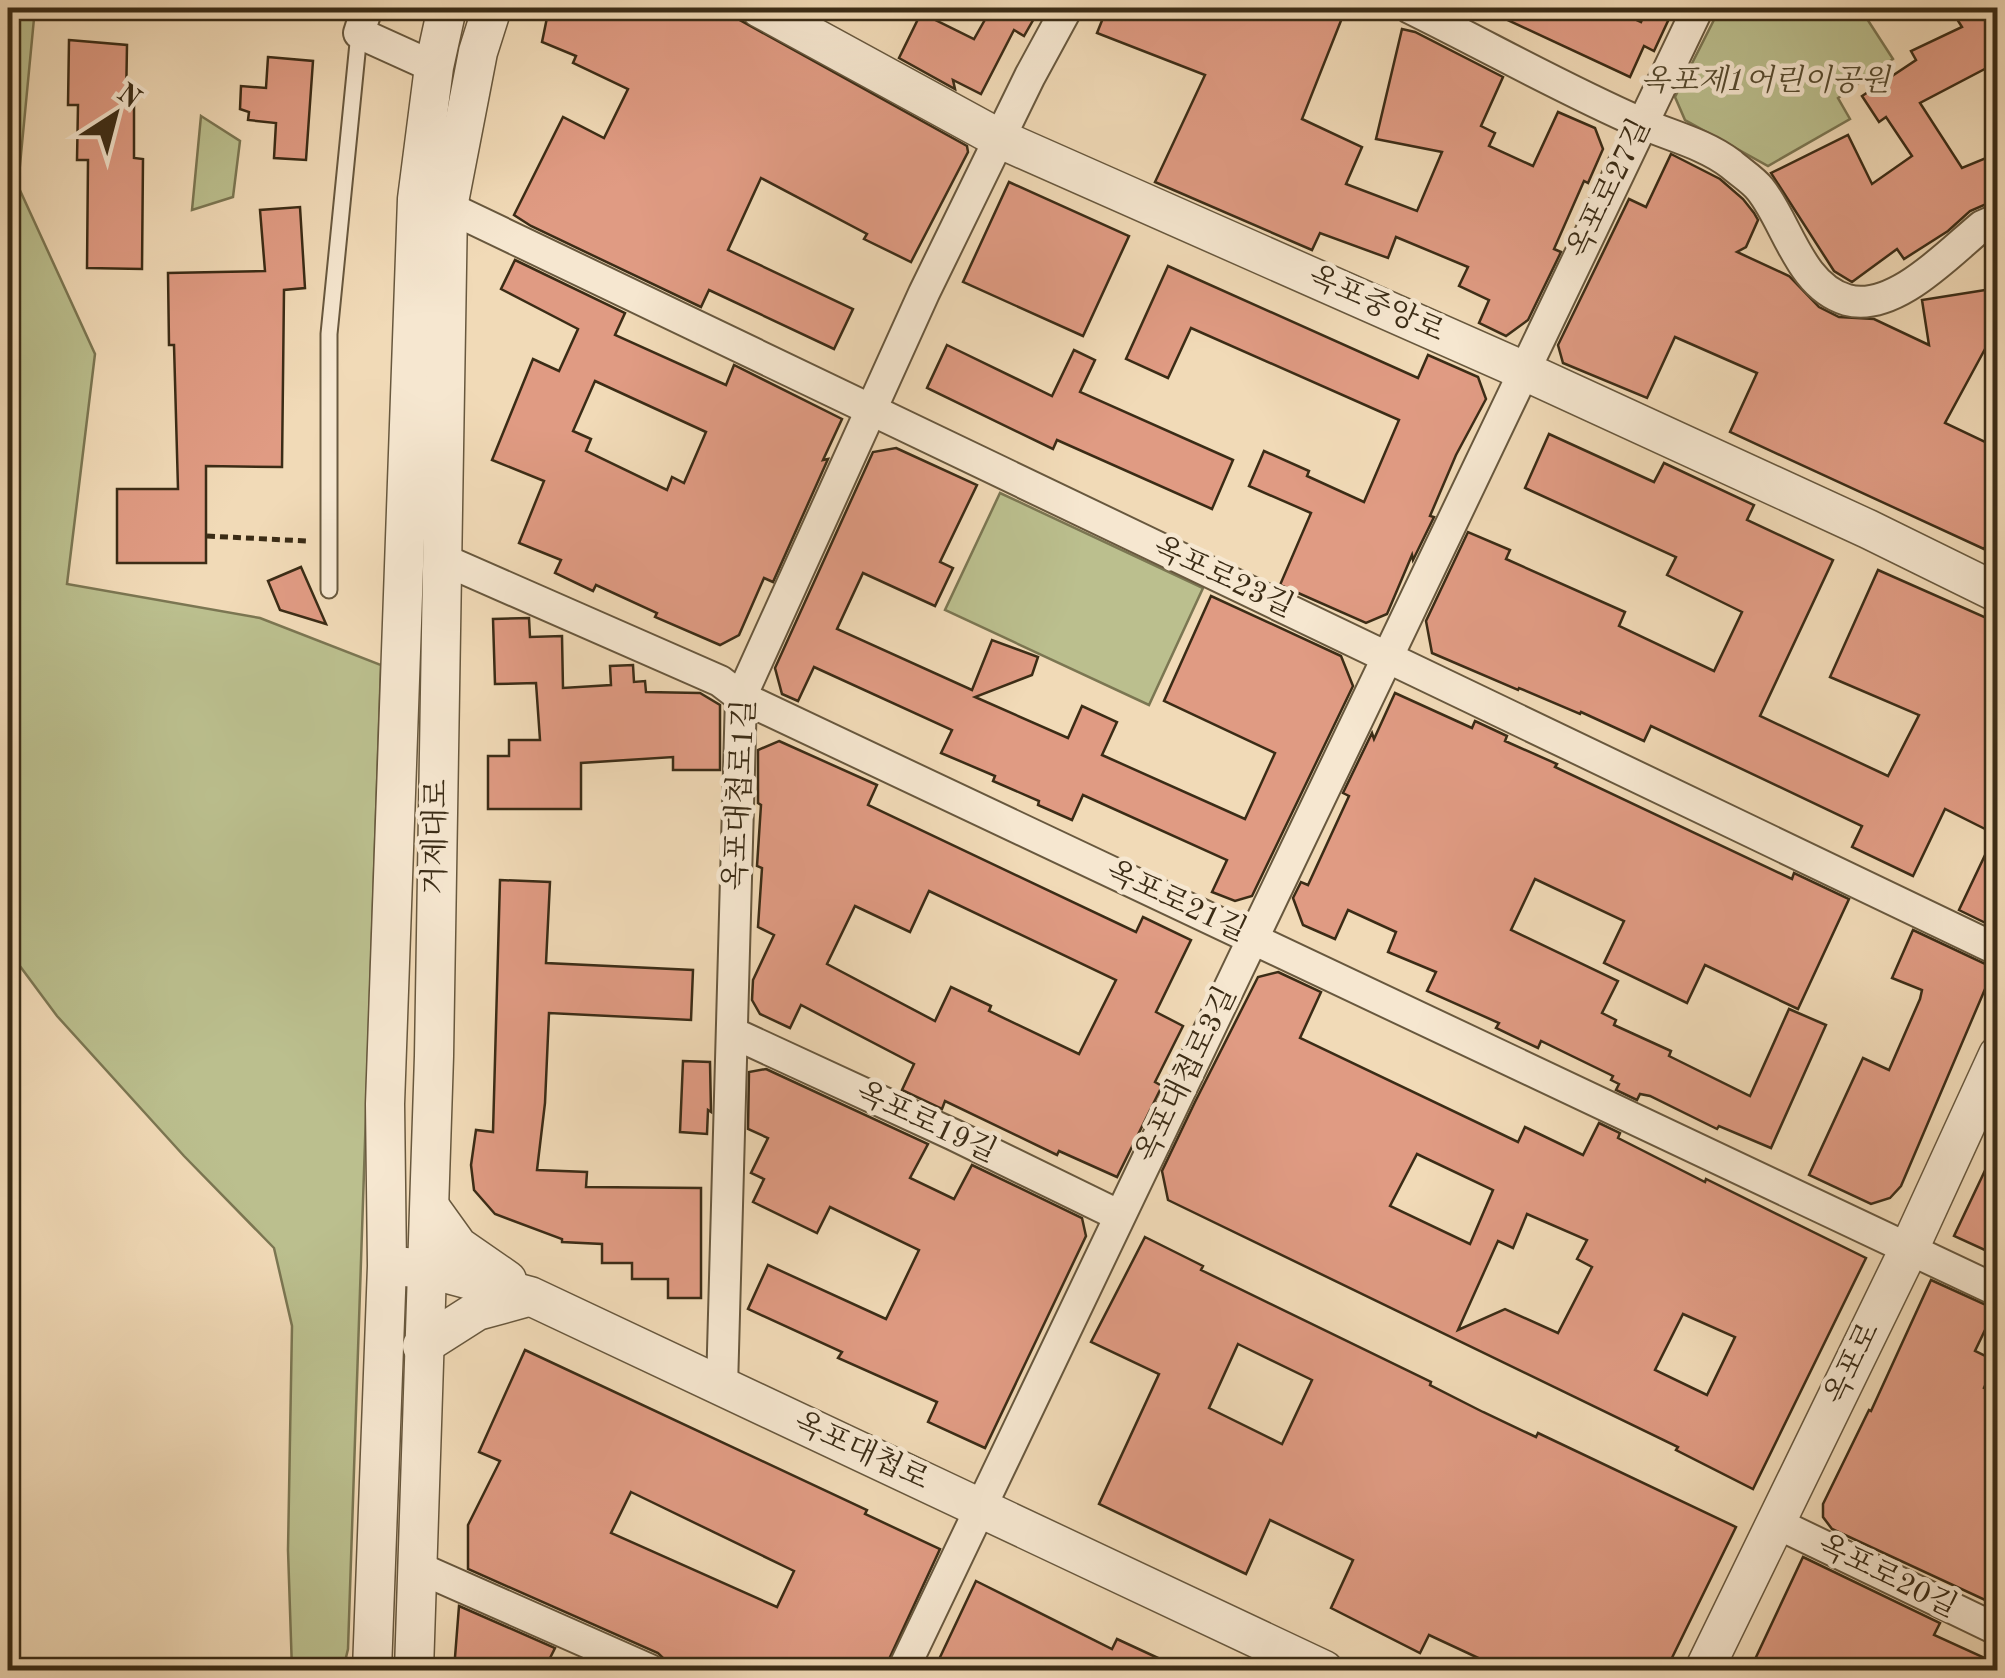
<svg xmlns="http://www.w3.org/2000/svg" width="2005" height="1678" font-family="'Old Standard TT','Noto Serif KR',serif">
<style>
.green{fill:#bbbf8e;stroke:#7b7652;stroke-width:2.5}
.building{fill:#e09b83;stroke:#3b2c16;stroke-width:2.5;fill-rule:evenodd}
.lines{fill:none;stroke-linecap:round;stroke-linejoin:round}
.service-casing{stroke:#68583e;stroke-width:19}
.minor-casing{stroke:#68583e;stroke-width:34}
.tertiary-casing{stroke:#68583e;stroke-width:41}
.path{stroke:#3b2c16;stroke-width:5;stroke-dasharray:8 5;stroke-linecap:butt}
.service{stroke:#f6e7d0;stroke-width:15}
.minor{stroke:#f6e7d0;stroke-width:30}
.tertiary{stroke:#f6e7d0;stroke-width:38}
.labels{text-anchor:middle;dominant-baseline:central;stroke-width:9;stroke-linejoin:round;paint-order:stroke}
.park-label{font-size:30px;font-style:italic;fill:#55492e;stroke:#f6e7d0}
.street-label{font-size:30px;fill:#3b2c16;stroke:#f6e7d0}
</style>
<rect width="100%" height="100%" fill="#f1dab7"/>
<filter id="stains"><feTurbulence type="fractalNoise" baseFrequency=".002" numOctaves="4"/><feColorMatrix values="0 0 0 0 .2 0 0 0 0 .09 0 0 0 0 .02 0 0 0 .5 -.17"/></filter>
<radialGradient id="worn" r=".72"><stop offset=".6" stop-color="#630" stop-opacity="0"/><stop offset="1" stop-color="#630" stop-opacity=".3"/></radialGradient>
<g class="green">
<polygon points="8,8 35,8 18,186 95,354 67,584 260,618 381,665 348,1649 343,1670 292,1670 288,1550 292,1326 274,1248 184,1156 57,1016 8,950"/>
<polygon points="1720,8 1814,8 1833,16 1860,8 1893,59 1838,98 1850,119 1768,166 1685,120 1675,97"/>
<polygon points="201,116 240,141 233,197 192,210"/>
<polygon points="1000,493 1203,588 1149,705 945,610"/>
</g>
<g class="building">
<polygon points="549,8 718,8 967,146 968,152 911,262 864,239 867,234 761,178 728,250 853,309 834,349 709,290 701,307 531,226 514,215 563,117 604,138 628,89 573,63 576,56 542,42"/>
<polygon points="973,8 1040,8 1024,36 1014,30 981,94 953,80 955,89 899,58 921,13 974,39 987,16"/>
<polygon points="1107,8 1346,8 1302,119 1362,147 1346,184 1417,211 1442,152 1376,139 1402,29 1415,32 1503,77 1481,126 1495,133 1489,146 1533,166 1558,112 1595,128 1603,149 1588,183 1584,181 1554,249 1561,252 1528,320 1506,336 1479,323 1489,300 1459,286 1468,267 1396,237 1388,258 1320,233 1312,250 1155,182 1205,75 1097,33"/>
<polygon points="1482,8 1611,8 1641,22 1647,8 1674,8 1654,51 1644,46 1630,77"/>
<polygon points="1950,8 1998,8 1998,62 1920,103 1962,168 1998,153 1998,199 1970,211 1948,231 1904,259 1897,249 1852,282 1834,271 1771,173 1848,135 1872,184 1912,156 1886,117 1879,122 1862,96 1916,60 1911,51 1962,27"/>
<polygon points="69,40 127,45 126,104 134,104 134,158 143,159 142,269 87,268 88,160 77,160 78,105 68,105"/>
<polygon points="268,57 313,61 306,160 274,158 276,123 248,120 249,112 240,109 241,86 266,88"/>
<polygon points="1671,154 1720,179 1743,199 1754,213 1758,220 1746,247 1737,252 1789,276 1819,307 1839,317 1874,319 1929,345 1922,300 1998,288 1998,325 1945,423 1998,448 1998,520 1984,549 1730,432 1757,373 1675,337 1647,398 1563,363 1558,345 1629,199 1646,207"/>
<polygon points="1009,182 1129,236 1083,336 963,282"/>
<polygon points="300,207 305,288 284,290 282,467 206,466 206,563 117,563 117,489 178,489 174,345 169,345 168,273 265,271 260,210"/>
<path d="M515 260 625 313 615 335 726 385 734 365 842 419 823 460 828 459 773 582 764 578 739 635 720 645 655 617 657 613 596 585 593 591 555 573 561 560 519 543 544 481 492 460 533 359 559 371 578 329 501 289ZM595 381 706 432 684 483 672 477 667 490 586 451 591 439 573 431Z"/>
<polygon points="1168,266 1418,378 1428,355 1478,377 1486,399 1456,455 1430,516 1434,517 1413,560 1412,555 1387,614 1366,623 1280,585 1311,513 1249,486 1264,451 1309,471 1307,476 1364,502 1399,420 1191,328 1168,378 1126,359"/>
<polygon points="947,345 1052,396 1074,350 1095,360 1080,392 1233,460 1212,509 1057,440 1053,449 927,388"/>
<polygon points="1549,434 1654,482 1664,463 1754,505 1747,520 1833,560 1760,716 1888,776 1919,715 1830,677 1878,570 1998,623 1998,929 1959,910 1995,834 1945,809 1913,876 1852,847 1862,826 1651,726 1644,741 1581,712 1580,714 1519,688 1518,690 1432,653 1426,621 1468,532 1510,550 1506,559 1625,612 1619,626 1714,671 1742,612 1667,575 1676,557 1525,488"/>
<polygon points="896,448 977,485 940,562 953,568 935,606 863,573 837,629 972,690 992,640 1038,657 1032,675 975,697 1068,738 1082,706 1117,722 1102,755 1245,819 1275,753 1164,701 1211,596 1341,656 1353,686 1252,896 1235,901 1212,892 1227,860 1083,795 1072,820 1038,805 1039,801 993,781 995,776 941,753 952,730 814,667 798,701 782,694 775,668 873,452"/>
<polygon points="301,567 326,624 280,610 268,581"/>
<polygon points="529,618 530,637 562,636 563,688 611,685 610,666 633,665 634,682 645,681 646,692 700,693 720,705 720,770 673,770 673,757 581,763 581,809 488,809 488,756 509,756 509,740 540,740 536,683 495,684 493,619"/>
<polygon points="1395,693 1472,728 1475,721 1507,736 1505,741 1557,764 1555,767 1792,879 1794,873 1849,899 1798,1009 1705,965 1687,1003 1604,963 1624,921 1535,879 1511,930 1618,981 1602,1013 1616,1020 1614,1025 1671,1051 1669,1056 1750,1096 1789,1009 1826,1025 1771,1148 1719,1126 1717,1129 1650,1096 1640,1094 1637,1100 1616,1090 1619,1084 1611,1080 1613,1076 1541,1041 1538,1048 1496,1028 1499,1023 1427,991 1436,972 1388,952 1396,932 1348,910 1335,939 1303,925 1293,898 1301,882 1308,885 1349,796 1343,793 1372,733 1374,739"/>
<path d="M779 741 877 785 868 805 1136 932 1143 917 1191 940 1156 1012 1183 1026 1155 1082 1162 1086 1117 1177 1059 1151 1057 1155 945 1101 942 1109 902 1090 914 1064 801 1005 790 1028 760 1014 752 1000 753 980 774 935 758 927 762 868 757 866 761 805 758 803V750ZM929 891 1116 980 1079 1054 989 1011 991 1006 951 987 935 1021 827 964 855 906 910 932Z"/>
<polygon points="500,880 550,882 546,963 693,970 691,1020 549,1013 545,1103 537,1170 587,1172 586,1187 701,1188 701,1298 668,1298 668,1279 632,1279 632,1263 602,1263 602,1244 562,1242 562,1239 495,1214 474,1190 471,1165 476,1130 493,1132"/>
<polygon points="1913,930 1994,968 1901,1186 1890,1198 1871,1204 1809,1175 1863,1058 1889,1070 1920,999 1922,990 1892,978"/>
<path d="M1278 972 1321 992 1300 1038 1518 1142 1525 1127 1583 1155 1599 1123 1620 1133 1618 1138 1705 1182 1706 1179 1866 1258 1753 1489 1676 1450 1678 1447 1168 1200 1162 1171 1195 1102 1258 977ZM1417 1154 1493 1190 1470 1244 1390 1206ZM1527 1214 1587 1240 1577 1259 1592 1267 1558 1333 1505 1309 1458 1330 1498 1241 1513 1248ZM1683 1314 1735 1337 1707 1395 1655 1370Z"/>
<polygon points="683,1061 710,1062 711,1112 708,1110 707,1134 680,1132"/>
<polygon points="766,1069 928,1144 910,1178 954,1199 972,1165 1082,1218 1086,1236 985,1448 928,1422 937,1402 838,1358 842,1352 748,1309 768,1265 886,1319 919,1250 830,1207 817,1233 753,1202 764,1179 751,1173 768,1138 748,1129 749,1072"/>
<polygon points="1998,1143 1998,1256 1954,1236"/>
<path d="M1145 1237 1203 1266 1201 1270 1431 1382 1430 1385 1483 1412 1536 1437 1538 1433 1736 1527 1666 1670H1504L1429 1635 1420 1653 1331 1608 1353 1560 1270 1520 1246 1574 1099 1504 1159 1374 1091 1342ZM1238 1344 1312 1380 1282 1444 1209 1408Z"/>
<polygon points="1931,1280 1995,1309 1975,1351 1996,1361 1984,1388 1998,1395 1998,1606 1832,1529 1823,1517 1823,1504 1869,1410 1871,1411"/>
<path d="M525 1350 867 1510 865 1514 940 1549 884 1670H689L666 1661 658 1653 468 1569V1525L500 1461 479 1452ZM631 1492 794 1571 777 1607 611 1533Z"/>
<polygon points="1803,1557 1940,1623 1934,1635 1998,1664 1998,1670 1750,1670"/>
<polygon points="976,1581 1112,1649 1117,1639 1184,1670 934,1670"/>
<polygon points="459,1606 555,1648 544,1670 454,1670"/>
</g>
<g class="lines">
<defs>
<polyline id="service" points="329,590 329,334 359,33"/>
<g id="minor">
<polyline points="367,8 359,33 434,67"/>
<path d="M1410 8C1487 46 1563 89 1641 123 1671 136 1705 144 1731 164 1740 172 1753 180 1760 189 1787 222 1799 286 1847 300 1894 313 1949 253 1982 226L1998 219"/>
<polyline points="448,207 1998,950"/>
<polyline points="442,559 720,681 741,697 1998,1291"/>
<polyline points="733,1033 954,1135 1118,1215"/>
<polyline points="722,1387 741,697 924,293 1030,76 1067,8"/>
<polyline points="1776,1523 1998,1630"/>
<polyline points="417,1567 650,1670"/>
<polyline points="903,1670 1698,8"/>
</g>
<g id="tertiary">
<polyline points="760,8 1000,139 1522,370 1868,529 1998,593"/>
<polyline points="430,1207 458,1246 507,1280"/>
<polyline points="405,1267 429,1269 530,1296 1324,1670"/>
<polyline points="422,1346 477,1311 528,1297"/>
<polyline points="372,1670 387,1266 385,1104 417,199 434,67 447,8"/>
<polyline points="414,1670 434,1056 448,207 478,52 492,8"/>
<polyline points="1704,1670 1909,1249 1998,1055"/>
</g>
</defs>
<use href="#service" class="service-casing"/>
<use href="#minor" class="minor-casing"/>
<use href="#tertiary" class="tertiary-casing"/>
<polyline class="path" points="207,536 306,541"/>
<use href="#service" class="service"/>
<use href="#minor" class="minor"/>
<use href="#tertiary" class="tertiary"/>
</g>
<g class="labels">
<g class="park-label">
<text x="1765" y="82">옥포제1어린이공원</text>
</g>
<g class="street-label">
<text transform="translate(1610 189) rotate(-64)">옥포로27길</text>
<text transform="translate(1376 305) rotate(24)">옥포중앙로</text>
<text transform="translate(1223 578) rotate(25)">옥포로23길</text>
<text transform="translate(741 795) rotate(-87)">옥포대첩로1길</text>
<text transform="translate(437 837) rotate(-89)">거제대로</text>
<text transform="translate(1176 902) rotate(25)">옥포로21길</text>
<text transform="translate(1187 1075) rotate(-64)">옥포대첩로3길</text>
<text transform="translate(926 1123) rotate(25)">옥포로19길</text>
<text transform="translate(1853 1364) rotate(-64)">옥포로</text>
<text transform="translate(861 1452) rotate(25)">옥포대첩로</text>
<text transform="translate(1887 1577) rotate(26)">옥포로20길</text>
</g>
</g>
<rect width="2005" height="1678" fill="none" stroke="#f1dab7" stroke-width="40"/>
<rect x="10" y="10" width="1985" height="1658" fill="none" stroke="#3b2c16" stroke-width="5"/>
<rect x="20" y="20" width="1965" height="1638" fill="none" stroke="#3b2c16" stroke-width="2.5"/>
<g transform="translate(115 115) rotate(36)" stroke="#f6e7d0" stroke-width="8" paint-order="stroke">
<path d="M0-8L18 38L0 25L-18 38Z" fill="#3b2c16"/>
<text y="-15" font-size="28" font-weight="bold" text-anchor="middle" fill="#3b2c16">N</text>
</g>
<rect width="100%" height="100%" filter="url(#stains)"/>
<rect width="100%" height="100%" fill="url(#worn)"/>
</svg>
